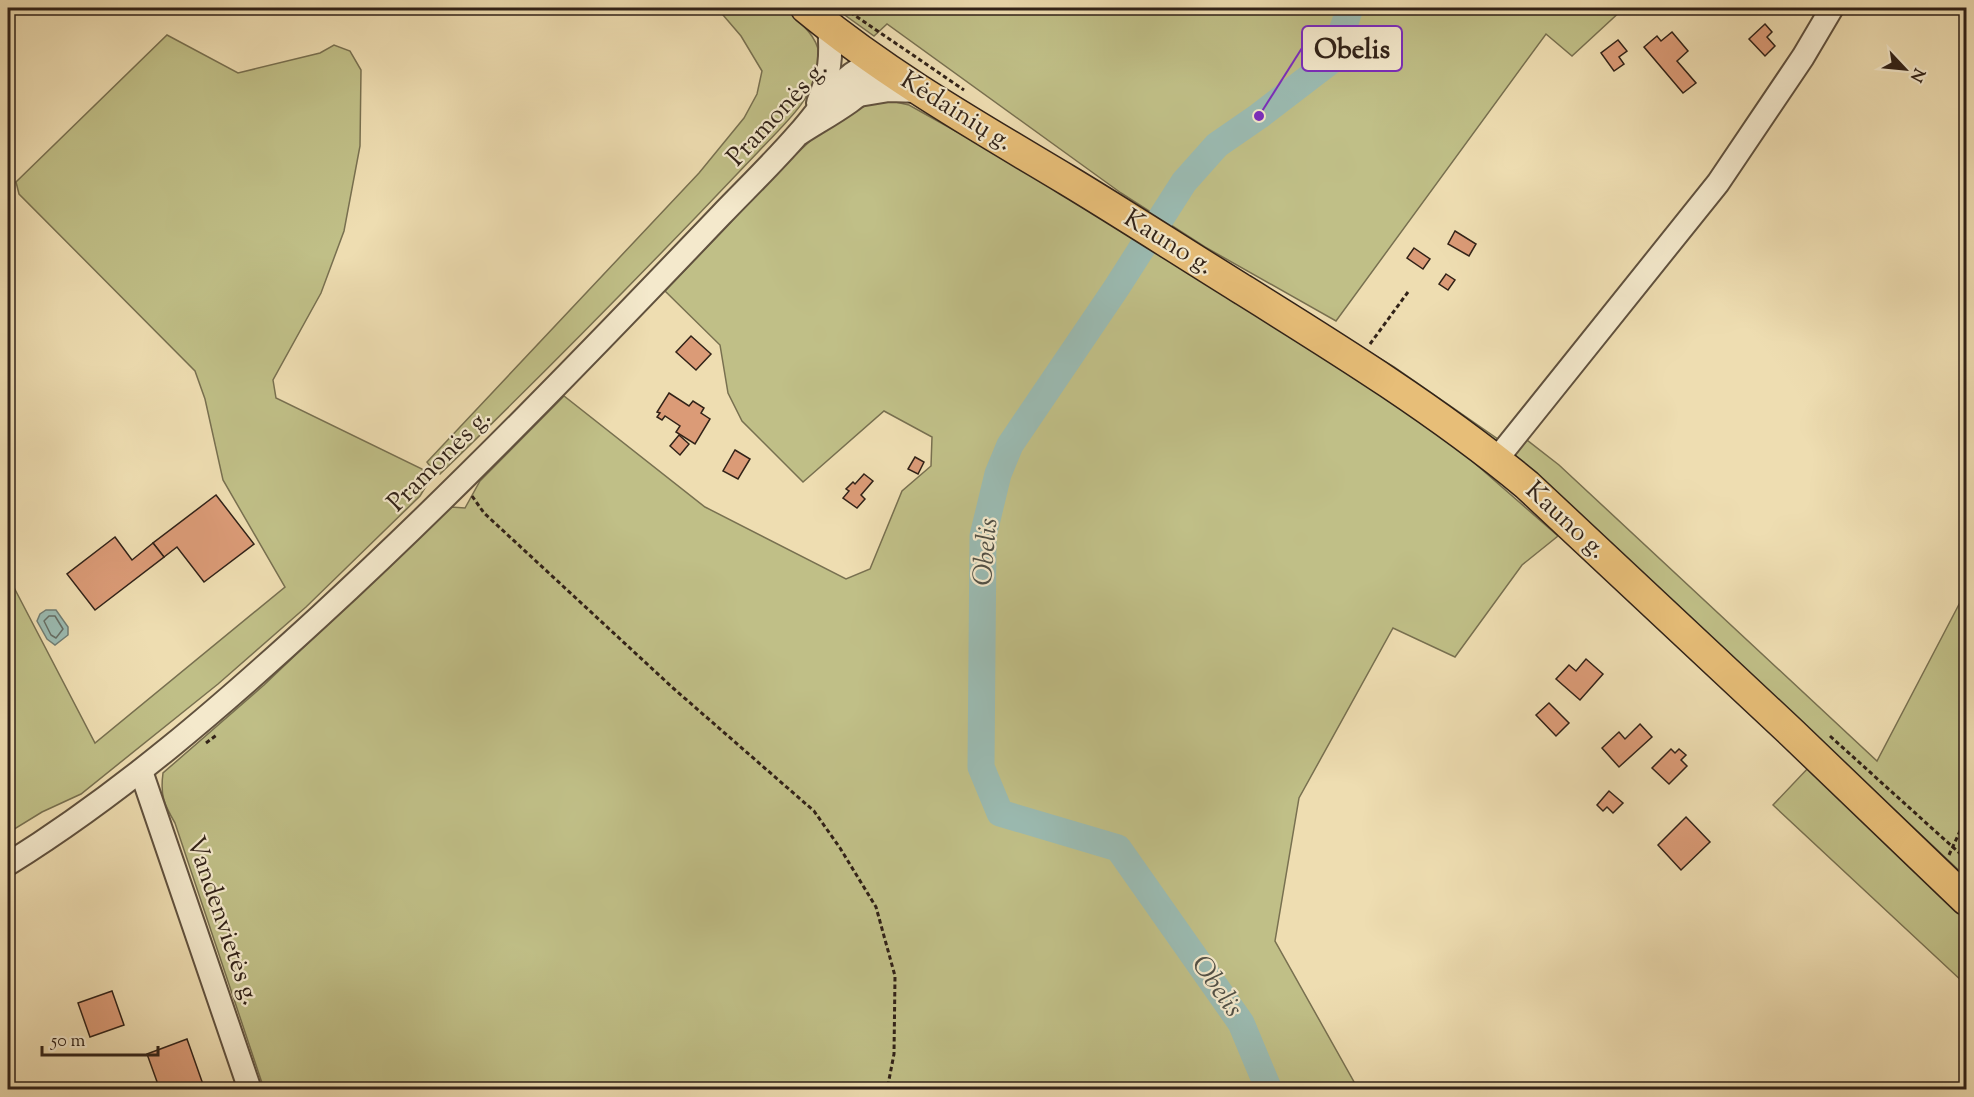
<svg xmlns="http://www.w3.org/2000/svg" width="1974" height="1097" font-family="'Sorts Mill Goudy',serif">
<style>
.green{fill:#c0bf87;stroke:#787050;stroke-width:1.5}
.water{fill:#9bbbb2;stroke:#717e74;stroke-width:1.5}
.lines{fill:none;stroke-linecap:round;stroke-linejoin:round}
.shore{stroke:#666e65;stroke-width:1.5}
.river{stroke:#9bbbb2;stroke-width:27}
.building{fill:#db9b77;stroke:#312218;stroke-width:1.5}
.minor-casing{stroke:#60513e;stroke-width:26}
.major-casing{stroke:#312218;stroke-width:33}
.path{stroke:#312218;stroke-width:3;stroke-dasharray:4.5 3;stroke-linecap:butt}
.minor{stroke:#f4e9cc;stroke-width:22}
.major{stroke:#e7be78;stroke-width:30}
.labels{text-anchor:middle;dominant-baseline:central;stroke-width:4.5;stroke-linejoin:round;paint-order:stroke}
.street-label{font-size:26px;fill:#312218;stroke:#f4e9cc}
.water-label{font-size:27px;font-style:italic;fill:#515046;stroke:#f4e9cc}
.leader{fill:none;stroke:#7b2cbf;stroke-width:2}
.callout-dot{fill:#7b2cbf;stroke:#f4e9cc;stroke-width:2}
.callout{fill:#f4e9cc;stroke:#7b2cbf;stroke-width:2}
.callout-label{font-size:27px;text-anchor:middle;font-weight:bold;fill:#312218}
</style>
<rect width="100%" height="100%" fill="#eeddb1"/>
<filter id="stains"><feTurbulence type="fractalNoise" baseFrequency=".00333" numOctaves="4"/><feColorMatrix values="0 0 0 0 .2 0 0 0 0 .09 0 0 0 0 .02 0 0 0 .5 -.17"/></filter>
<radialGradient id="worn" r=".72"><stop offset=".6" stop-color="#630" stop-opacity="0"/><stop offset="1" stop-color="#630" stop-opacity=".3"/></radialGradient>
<g class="green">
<path d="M717 8H785C802 24 824 41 819 67 812 101 781 127 759 151 738 173 717 195 696 217 612 304 527 390 440 474L432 469 427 462 699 173 744 118 757 94 762 71 741 36Z"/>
<polygon points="835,8 1624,8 1572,56 1546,34 1336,321 1205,247 1121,193 887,24 874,36"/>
<polygon points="167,35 238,73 320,53 334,45 350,51 361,70 360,146 344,231 321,293 273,380 276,398 422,469 428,483 420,496 306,607 218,684 81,794 42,812 8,833 8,576 95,743 285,587 223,480 205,399 195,371 19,194 16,182"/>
<path d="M882 99 909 105 1107 216 1431 425 1558 536 1522 565 1455 657 1393 628 1299 798 1275 941 1358 1089H264L175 823C164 804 160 796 163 773L264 685 451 507 465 508 480 481 564 396 705 507 846 579 870 569 902 491 931 466 932 437 884 411 803 482 742 421 728 393 720 345 665 291 790 160 828 124 861 104Z"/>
<polygon points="1331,329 1394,367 1508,446 1518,433 1559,465 1877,761 1966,591 1966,877 1800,721 1482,436"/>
<polygon points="1810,766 1966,913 1966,1008 1964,983 1773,805"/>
</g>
<polygon class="water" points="46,610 56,610 68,627 68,635 55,645 47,639 37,621 40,614"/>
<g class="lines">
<polygon class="shore" points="49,616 55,616 63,629 56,638 51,635 44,621"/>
<polyline class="river" points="1269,1090 1241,1023 1118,848 1000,813 981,767 983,536 998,474 1010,445 1117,287 1184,182 1217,145 1259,116 1332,60 1350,8"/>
</g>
<g class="building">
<polygon points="1765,24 1772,32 1767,37 1775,46 1765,56 1749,39"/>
<polygon points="1672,32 1688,51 1677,61 1696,83 1683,93 1644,47 1657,36 1661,41"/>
<polygon points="1618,40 1627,51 1619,57 1624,64 1614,71 1601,53"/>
<polygon points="1455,231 1476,244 1469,256 1448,244"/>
<polygon points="1414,248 1430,259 1423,269 1407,258"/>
<polygon points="1446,274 1455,280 1448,290 1439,284"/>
<polygon points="691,336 711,354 696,370 676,352"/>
<polygon points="669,393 689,406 693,401 704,408 701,413 710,419 695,444 676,432 680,426 665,416 662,420 657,417 660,413 657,412"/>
<polygon points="679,435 689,444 680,455 670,446"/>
<polygon points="735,450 750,459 738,479 723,471"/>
<polygon points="915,457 924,462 918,474 908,469"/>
<polygon points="864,474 873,481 861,495 865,499 857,508 843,498 849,491 846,489 853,482 855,484"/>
<polygon points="216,495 254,544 204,582 177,547 164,557 153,543"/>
<polygon points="115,537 132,560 153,543 164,557 95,610 67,574"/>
<polygon points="1586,659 1603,674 1580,700 1556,679 1569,665 1576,671"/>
<polygon points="1549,703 1569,723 1556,736 1536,715"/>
<polygon points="1640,724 1652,737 1619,767 1602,748 1619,732 1625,739"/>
<polygon points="1671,749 1675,753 1679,749 1686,755 1681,760 1687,766 1669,784 1652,768"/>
<polygon points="1609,791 1623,803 1613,813 1607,807 1603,811 1597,805"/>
<polygon points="1686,817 1710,842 1681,870 1658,845"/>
<polygon points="112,991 124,1025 90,1037 78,1003"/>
<polygon points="187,1039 205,1090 160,1090 147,1054"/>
</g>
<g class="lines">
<defs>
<g id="minor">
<polyline points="859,95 889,90 920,91"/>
<path d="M818 103C830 74 832 57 829 26"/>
<polyline points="1496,460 1718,183 1803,57 1832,8"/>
<polyline points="141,771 250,1090"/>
<path d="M8 864C122 793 222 706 320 616 459 488 590 352 721 215 747 188 774 162 799 133 822 108 842 70 877 62 877 69 877 74 873 80 861 99 818 121 799 134"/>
</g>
<path id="major" d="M806 8C887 75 977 126 1067 180 1125 215 1182 252 1240 288 1338 349 1438 411 1527 485L1792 733 1966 900"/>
</defs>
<use href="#minor" class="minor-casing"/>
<use href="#major" class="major-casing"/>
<g class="path">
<polyline points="844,8 964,90"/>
<polyline points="1370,344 1408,292"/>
<polyline points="472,496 484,513 673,688 814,811 840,848 876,907 895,976 894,1054 887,1090"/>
<polyline points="1830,736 1966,859"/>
<polyline points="206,743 218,734"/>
<polyline points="1949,855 1966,818"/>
</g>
<use href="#minor" class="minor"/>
<use href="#major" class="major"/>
</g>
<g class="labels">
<g class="street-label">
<text transform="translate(956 112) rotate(32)">Kėdainių g.</text>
<text transform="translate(778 114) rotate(-47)">Pramonės g.</text>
<text transform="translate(1168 243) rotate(32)">Kauno g.</text>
<text transform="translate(440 461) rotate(-45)">Pramonės g.</text>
<text transform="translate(1565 521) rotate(43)">Kauno g.</text>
<text transform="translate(222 921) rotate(71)">Vandenvietės g.</text>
</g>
<g class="water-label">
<text transform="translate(987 552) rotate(-85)">Obelis</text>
<text transform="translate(1216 987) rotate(55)">Obelis</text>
</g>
</g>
<path class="leader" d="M1259 116L1302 48"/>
<circle class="callout-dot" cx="1259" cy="116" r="6"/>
<rect class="callout" x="1302" y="26" width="100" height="45" rx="6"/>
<g class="callout-label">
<text x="1352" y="58">Obelis</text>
</g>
<rect width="1974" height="1097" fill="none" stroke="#eeddb1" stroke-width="30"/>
<rect x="9" y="9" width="1956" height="1079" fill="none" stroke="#312218" stroke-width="3"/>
<rect x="15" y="15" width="1944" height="1067" fill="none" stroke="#312218" stroke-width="1.5"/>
<g transform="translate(1905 69) rotate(116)" stroke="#f4e9cc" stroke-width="4.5" paint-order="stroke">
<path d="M0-4.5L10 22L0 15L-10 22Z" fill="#312218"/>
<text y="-9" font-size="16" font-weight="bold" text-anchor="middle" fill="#312218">N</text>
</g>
<path d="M42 1046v9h116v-9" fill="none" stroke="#312218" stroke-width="3"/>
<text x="51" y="1046" font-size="18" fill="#312218" stroke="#f4e9cc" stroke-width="4.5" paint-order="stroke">50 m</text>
<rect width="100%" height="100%" filter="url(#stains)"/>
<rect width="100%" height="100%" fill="url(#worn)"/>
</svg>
